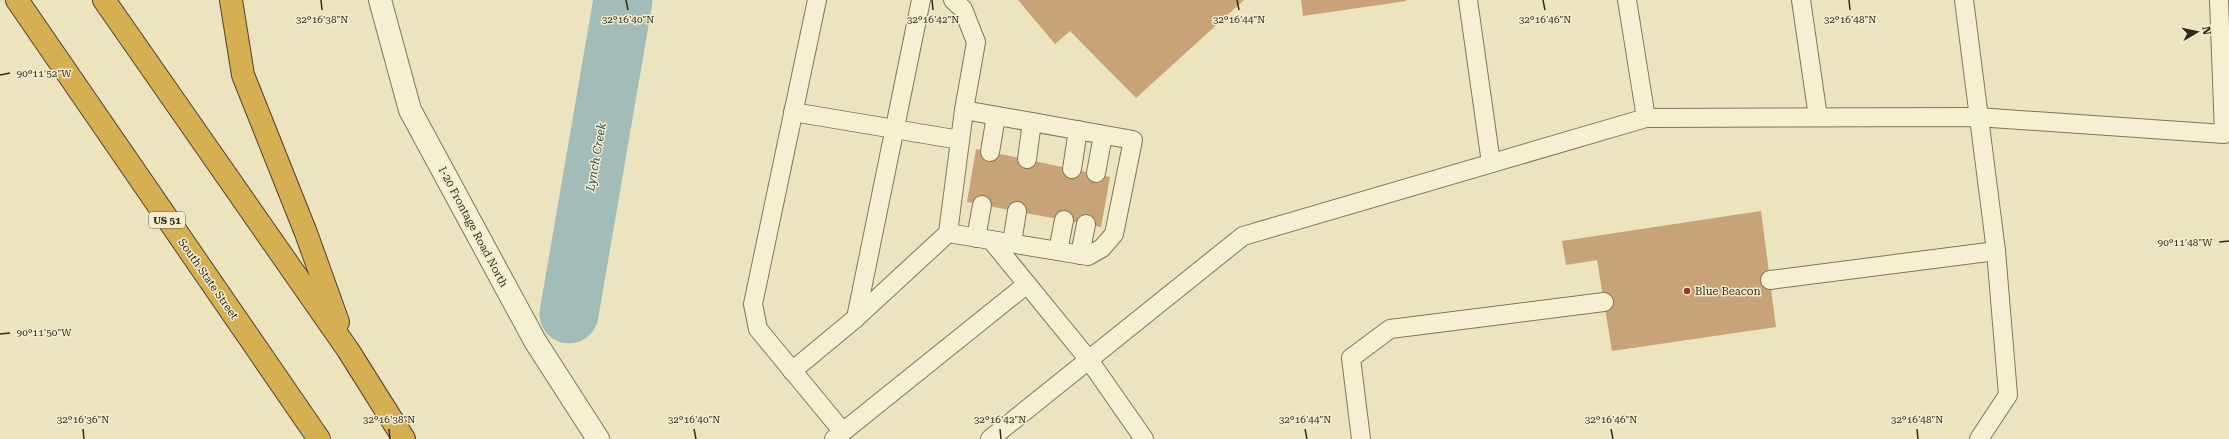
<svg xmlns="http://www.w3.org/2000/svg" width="2229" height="439" font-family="'Roboto Serif',serif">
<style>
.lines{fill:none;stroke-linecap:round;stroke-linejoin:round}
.river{stroke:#a2bdb9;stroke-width:59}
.building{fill:#c7a377}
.service-casing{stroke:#827559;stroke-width:20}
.tertiary-casing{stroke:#827559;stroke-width:24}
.motorway-casing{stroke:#50422d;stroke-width:24}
.service{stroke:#f6f0d2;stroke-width:18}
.tertiary{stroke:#f6f0d2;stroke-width:22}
.motorway{stroke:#d7af53;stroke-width:22}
.ticks{fill:none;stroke:#332a1c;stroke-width:1.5}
.poi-dot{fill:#8e392c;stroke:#f3edce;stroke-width:1.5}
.labels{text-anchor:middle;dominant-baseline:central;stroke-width:3;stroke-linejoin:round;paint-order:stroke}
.shield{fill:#f3edce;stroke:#6d6451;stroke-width:1}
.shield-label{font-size:10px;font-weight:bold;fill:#332a1c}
.street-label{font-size:11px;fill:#332a1c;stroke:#f3edce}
.poi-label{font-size:11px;fill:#332a1c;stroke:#f3edce;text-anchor:start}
.water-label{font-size:12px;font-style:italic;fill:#2c4f52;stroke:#f3edce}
.ticks-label{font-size:10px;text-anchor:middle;fill:#332a1c;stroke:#f3edce;stroke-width:3;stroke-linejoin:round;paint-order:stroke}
</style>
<rect width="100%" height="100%" fill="#ebe4bf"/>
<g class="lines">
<polyline class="river" points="569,314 623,0"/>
</g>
<g class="building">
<polygon points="1018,0 1244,0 1136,98 1070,31 1055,44"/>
<polygon points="1301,0 1406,0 1406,1 1303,16"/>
<polygon points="976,149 1110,177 1101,227 967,202"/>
<polygon points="1761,211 1776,327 1612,351 1597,260 1566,265 1562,241"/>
</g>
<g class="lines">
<defs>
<g id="service">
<polyline points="817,0 753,304 758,329 843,432"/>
<polyline points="1468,0 1491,163"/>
<polyline points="1627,0 1646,118"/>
<polyline points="1801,0 1818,117"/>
<polyline points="1964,0 1996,251 2008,395 1979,439"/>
<polyline points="964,110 1133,140 1114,234 1102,248 1088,256 991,240"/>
<polyline points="793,112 960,140"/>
<polyline points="990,152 996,116"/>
<polyline points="1027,159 1032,122"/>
<polyline points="1072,169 1078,130"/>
<polyline points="1096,173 1103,135"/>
<polyline points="948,233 964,110 976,42 963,9 953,0"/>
<polyline points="976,238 982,205"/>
<polyline points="1012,243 1017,211"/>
<polyline points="1058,251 1064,220"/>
<polyline points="1080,255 1086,224"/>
<polyline points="1770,280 1996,251"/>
<polyline points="856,318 921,0"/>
<polyline points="792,371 856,318 948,233 991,240 1089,360 1144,439"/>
<polyline points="834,439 1027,284"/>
<polyline points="990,439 1243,236 1646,118 1977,117 2224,134 2219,0"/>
<polyline points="1361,439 1351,358 1390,329 1604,302"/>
</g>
<polyline id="tertiary" points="380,0 410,110 535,341 598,439"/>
<g id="motorway">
<polyline points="17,0 319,439"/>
<polyline points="104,0 348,350 404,439"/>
<polyline points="231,0 243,75 306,233 338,322"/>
</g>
</defs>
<use href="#service" class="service-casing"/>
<use href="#tertiary" class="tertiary-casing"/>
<use href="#motorway" class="motorway-casing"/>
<use href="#service" class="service"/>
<use href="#tertiary" class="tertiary"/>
<use href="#motorway" class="motorway"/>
</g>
<path class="ticks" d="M321 0 322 10M626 0 628 10M932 0 933 10M1237 0 1239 10M1543 0 1545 10M1849 0 1850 10M0 75 10 73M2219 242 2229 241M0 334 10 333M83 429 84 439M389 429 390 439M694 429 696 439M1000 429 1001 439M1305 429 1307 439M1611 429 1613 439M1917 429 1918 439"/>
<circle class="poi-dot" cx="1687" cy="291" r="4"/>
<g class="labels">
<rect class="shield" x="149" y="212" width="36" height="16" rx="3"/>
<g class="shield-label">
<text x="167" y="220">US 51</text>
</g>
<g class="street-label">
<text transform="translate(473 227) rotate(62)">I-20 Frontage Road North</text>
<text transform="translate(208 279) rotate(55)">South State Street</text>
</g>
<g class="poi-label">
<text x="1695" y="291">Blue Beacon</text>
</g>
<g class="water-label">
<text transform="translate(596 157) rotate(-80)">Lynch Creek</text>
</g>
</g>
<g class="ticks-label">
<text x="628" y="23">32°16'40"N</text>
<text x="933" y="23">32°16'42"N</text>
<text x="1545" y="23">32°16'46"N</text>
<text x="322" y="23">32°16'38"N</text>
<text x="1239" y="23">32°16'44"N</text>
<text x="1850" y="23">32°16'48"N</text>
<text x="44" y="77">90°11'52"W</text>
<text x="2185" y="246">90°11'48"W</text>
<text x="44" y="336">90°11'50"W</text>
<text x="83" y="423">32°16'36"N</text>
<text x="389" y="423">32°16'38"N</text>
<text x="694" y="423">32°16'40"N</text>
<text x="1000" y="423">32°16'42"N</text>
<text x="1305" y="423">32°16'44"N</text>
<text x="1611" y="423">32°16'46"N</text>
<text x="1917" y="423">32°16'48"N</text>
</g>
<g transform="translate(2197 32) rotate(81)" stroke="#f3edce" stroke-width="3" paint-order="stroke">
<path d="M0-3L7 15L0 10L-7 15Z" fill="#332a1c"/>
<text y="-6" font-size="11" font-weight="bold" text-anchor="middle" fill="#332a1c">N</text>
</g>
</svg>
